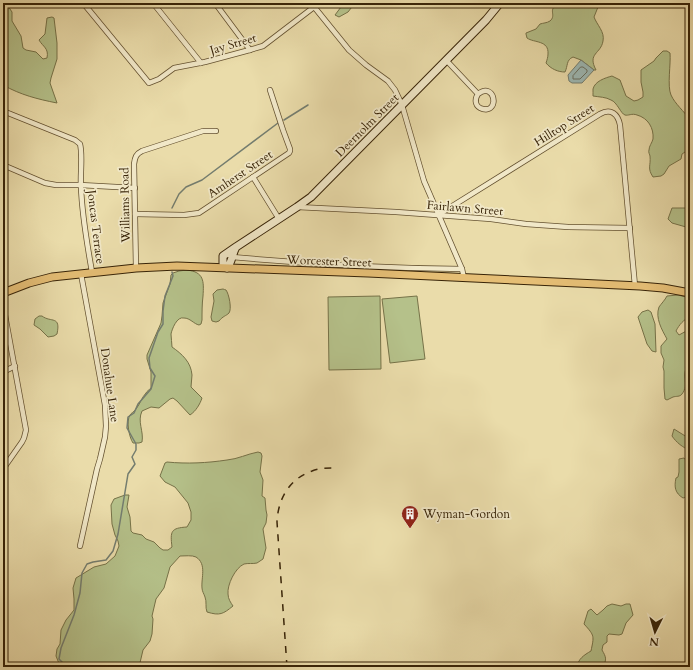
<svg xmlns="http://www.w3.org/2000/svg" width="693" height="670" font-family="Cardo,serif">
<style>
.green{fill:#b5c18a;stroke:#767248}
.water{fill:#9db9b5;stroke:#747d6f}
.lines{fill:none;stroke-linecap:round;stroke-linejoin:round}
.shore{stroke:#6a6e5e;stroke-width:1}
.stream{stroke:#747d6f;stroke-width:1.5}
.street-casing{stroke:#645130;stroke-width:6}
.secondary-casing{stroke:#372307;stroke-width:9}
.primary-casing{stroke:#372307;stroke-width:9}
.street{stroke:#f1e8c8;stroke-width:4.5}
.secondary{stroke:#f1e8c8;stroke-width:7}
.primary{stroke:#e5be75;stroke-width:7}
.rail{stroke:#372307;stroke-width:1.5;stroke-dasharray:7 7;stroke-linecap:butt}
.labels{text-anchor:middle;dominant-baseline:central;stroke-width:3.5;stroke-linejoin:round;paint-order:stroke}
.street-label{font-size:12px;fill:#372307;stroke:#f1e8c8}
.poi-label{font-size:12px;fill:#372307;stroke:#f1e8c8;text-anchor:start}
</style>
<rect width="100%" height="100%" fill="#eadcaa"/>
<filter id="stains"><feTurbulence type="fractalNoise" baseFrequency=".005" numOctaves="4"/><feColorMatrix values="0 0 0 0 .2 0 0 0 0 .09 0 0 0 0 .02 0 0 0 .5 -.17"/></filter>
<radialGradient id="worn" r=".72"><stop offset=".6" stop-color="#630" stop-opacity="0"/><stop offset="1" stop-color="#630" stop-opacity=".3"/></radialGradient>
<g class="green">
<path d="M3 3H6L12 12V21L21 36 23 48 26 50 36 52 43 59 47 58C49 48 43 47 39 40L45 34 47 18 52 17 54 18 57 43V59L51 78 50 83 57 103C37 99 21 95 3 85Z"/>
<polygon points="344,3 355,3 348,12 339,17 335,15"/>
<path d="M558 3H597L598 5V7L594 17C597 25 605 32 603 41 601 54 587 53 596 70H594L581 60 573 57C566 60 568 66 565 72 558 72 551 69 546 63 547 60 548 57 548 54 549 40 534 43 527 38L526 34V33L536 29 540 24C543 23 547 23 550 21 557 15 547 9 558 5Z"/>
<path d="M663 51H667L670 53C671 64 667 86 671 95 675 104 684 111 690 120L689 131 690 132V146L688 150 682 154 681 159 669 166 664 174 661 176 653 177C647 168 651 166 650 156 650 155 648 152 649 150 649 146 652 143 653 139 654 128 648 118 637 115 632 113 628 116 625 115 621 114 617 102 611 100 606 97 599 97 593 96 593 94 593 91 593 89 595 81 605 78 612 76L620 80 626 96 634 101 638 100 643 97V92L641 82V70L654 61 656 58Z"/>
<polygon points="672,208 687,208 690,211 690,233 686,227 672,223 668,219"/>
<path d="M187 270C204 272 204 281 203 296 202 304 202 312 202 320L201 324 199 325C194 324 190 318 184 318 177 316 172 329 171 334 171 338 172 343 172 347 182 354 191 362 192 375 192 379 191 383 191 387L202 398C200 404 196 411 190 415L177 401 173 398 170 399 159 408 151 407 142 411C137 422 144 431 142 442L139 443H133C129 437 126 421 130 415 131 413 134 412 136 409 140 404 142 397 146 393 147 391 149 390 151 388V372L147 359V355L161 323 162 316 163 303 170 284 171 275 173 273 179 271Z"/>
<path d="M223 289C224 289 225 290 226 290 229 294 232 309 229 313 226 316 223 316 219 321L216 322 212 321 211 317 214 301 213 294 217 290Z"/>
<path d="M678 295 690 298V317C684 319 679 325 676 331L679 335 690 329V363C679 374 690 384 682 394 680 397 676 396 673 397 671 398 669 399 667 400L665 399 664 388V371L663 367 664 360 661 353V346L667 339C662 330 655 318 659 307 661 304 665 300 667 296Z"/>
<polygon points="380,296 381,369 329,370 328,297"/>
<polygon points="417,296 425,359 390,363 382,299"/>
<polygon points="648,310 651,312 655,324 656,352 652,351 647,344 638,317 642,312"/>
<path d="M39 316H42C51 323 61 315 57 334L54 336 48 337 40 329 34 325 35 319Z"/>
<path d="M674 429 690 439V450C683 448 676 442 672 436Z"/>
<path d="M258 452 261 453 262 456 260 472 263 480 262 496 265 498 266 510 267 515 266 523 263 529 266 548 263 559C261 560 259 562 257 563 253 564 248 563 244 564 235 568 227 585 228 594 228 599 231 603 233 606 223 614 220 616 207 612 205 607 207 602 205 597 204 594 202 591 202 588 201 578 207 564 196 557 192 555 185 556 180 556L170 567 164 588 156 599 152 616 153 619 152 634 150 641 143 650 139 667 60 666 56 656 57 649 60 644 61 630 66 620 74 610V599L73 588 76 578 94 567 106 564 115 556 119 546 118 541 115 535 112 524 111 505 114 499 125 495H129L127 507 130 517 131 531 133 533 142 535 146 539 154 542 160 548 163 550H168L172 547C170 531 171 528 187 527L191 520V512L188 503 175 487 165 482 160 476 165 463 167 462C187 464 207 463 227 460 238 459 247 454 258 452Z"/>
<path d="M684 458 689 464 687 475V484L690 489V496L683 498C675 493 674 487 676 478L678 477 679 472V459Z"/>
<path d="M612 604 621 606 626 604H630L633 615 626 623 622 634 619 635 609 634 607 636V642L603 645 602 650C606 657 607 659 603 667H577C578 659 584 655 591 651 594 636 595 636 584 624L588 611 591 609 597 615 603 610 607 606Z"/>
</g>
<polygon class="water" points="581,60 594,70 582,83 572,83 569,81 568,75"/>
<g class="lines">
<polygon class="shore" points="581,67 583,67 587,70 587,72 580,79 573,79 573,76"/>
<g class="stream">
<polyline points="284,120 308,105"/>
<polyline points="172,208 179,194 186,187 202,180 278,123"/>
<polyline points="69,667 65,665 59,659 61,648 74,615 80,593 82,573 87,564 93,562 106,560 113,551 118,534 128,474 135,464 132,457 136,450 136,444 127,428 128,417 134,413 138,404 151,389 155,376 150,368 149,358 158,332 163,324 163,311 165,296 173,276 172,272"/>
</g>
<defs>
<g id="street">
<polyline points="153,3 201,63"/>
<polyline points="215,3 250,50"/>
<polyline points="311,3 349,50 366,65 388,81 395,90 402,105 424,181 462,269 464,278"/>
<polyline points="84,4 149,83 159,79 170,71 174,68 205,62 246,51 263,46 314,7"/>
<path d="M446 60 478 94C474 100 475 107 483 109 500 113 495 81 478 94"/>
<path d="M3 111 75 140 80 144C83 155 80 174 81 187 82 216 87 244 92 272"/>
<polyline points="3,165 45,183 56,185 80,185 135,188"/>
<polyline points="253,177 279,219"/>
<polyline points="297,207 396,212 491,219 526,224 568,227 630,228"/>
<polyline points="135,214 184,215 199,213 289,153 290,151 290,149 283,130 270,90"/>
<path d="M438 215 600 114C611 108 618 114 620 125L635 286"/>
<path d="M232 257C308 264 385 268 462 269"/>
<path d="M136 268 134 164C135 157 136 154 142 151L203 131H216"/>
<polyline points="3,304 26,430 24,438 22,442 3,469"/>
<polyline points="3,372 15,366"/>
<polyline points="80,546 97,469 100,459 105,437 106,426 105,405 81,274"/>
</g>
<path id="secondary" d="M236 247C232 254 232 262 227 268L223 263V256L236 247 297 207 311 197 486 20 500 3"/>
<polyline id="primary" points="3,293 29,283 52,277 136,268 177,266 368,273 640,286 663,288 690,293"/>
</defs>
<use href="#street" class="street-casing"/>
<use href="#secondary" class="secondary-casing"/>
<use href="#primary" class="primary-casing"/>
<use href="#street" class="street"/>
<use href="#secondary" class="secondary"/>
<use href="#primary" class="primary"/>
<path class="rail" d="M287 667 277 522C278 499 289 479 312 471 319 468 328 468 337 468"/>
</g>
<defs>
<symbol id="building-pin" viewBox="-11 -11 22 30"><path d="M0 17L-7.5 6A9.5 9.5 0 1 1 7.5 6Z" fill="#8f2418" stroke="#f1e8c8"/><path d="M-4-6H4V6H1V3H-1V6H-4ZM-2.5-4.3h1.7v1.8h-1.7ZM.8-4.3h1.7v1.8H.8ZM-2.5-1h1.7V.8h-1.7ZM.8-1h1.7V.8H.8Z" fill="#fff"/></symbol>
</defs>
<g fill-rule="evenodd">
<use href="#building-pin" x="400" y="504" width="20" height="27"/>
</g>
<g class="labels">
<g class="street-label">
<text transform="translate(233 44) rotate(-16)">Jay Street</text>
<text transform="translate(367 125) rotate(-45)">Deernolm Street</text>
<text transform="translate(564 125) rotate(-32)">Hilltop Street</text>
<text transform="translate(240 174) rotate(-34)">Amherst Street</text>
<text transform="translate(125 205) rotate(-91)">Williams Road</text>
<text transform="translate(465 208) rotate(5)">Fairlawn Street</text>
<text transform="translate(96 227) rotate(83)">Joncas Terrace</text>
<text transform="translate(329 261) rotate(2)">Worcester Street</text>
<text transform="translate(110 385) rotate(82)">Donahue Lane</text>
</g>
<g class="poi-label">
<text x="423" y="514">Wyman-Gordon</text>
</g>
</g>
<rect width="693" height="670" fill="none" stroke="#eadcaa" stroke-width="16"/>
<rect x="4" y="4" width="685" height="662" fill="none" stroke="#372307" stroke-width="2"/>
<rect x="8" y="8" width="677" height="654" fill="none" stroke="#372307"/>
<g transform="translate(655 632) rotate(185)" stroke="#f1e8c8" stroke-width="3" paint-order="stroke">
<path d="M0-3L7 15L0 10L-7 15Z" fill="#372307"/>
<text y="-6" font-size="11" font-weight="bold" text-anchor="middle" fill="#372307">N</text>
</g>
<rect width="100%" height="100%" filter="url(#stains)"/>
<rect width="100%" height="100%" fill="url(#worn)"/>
</svg>
